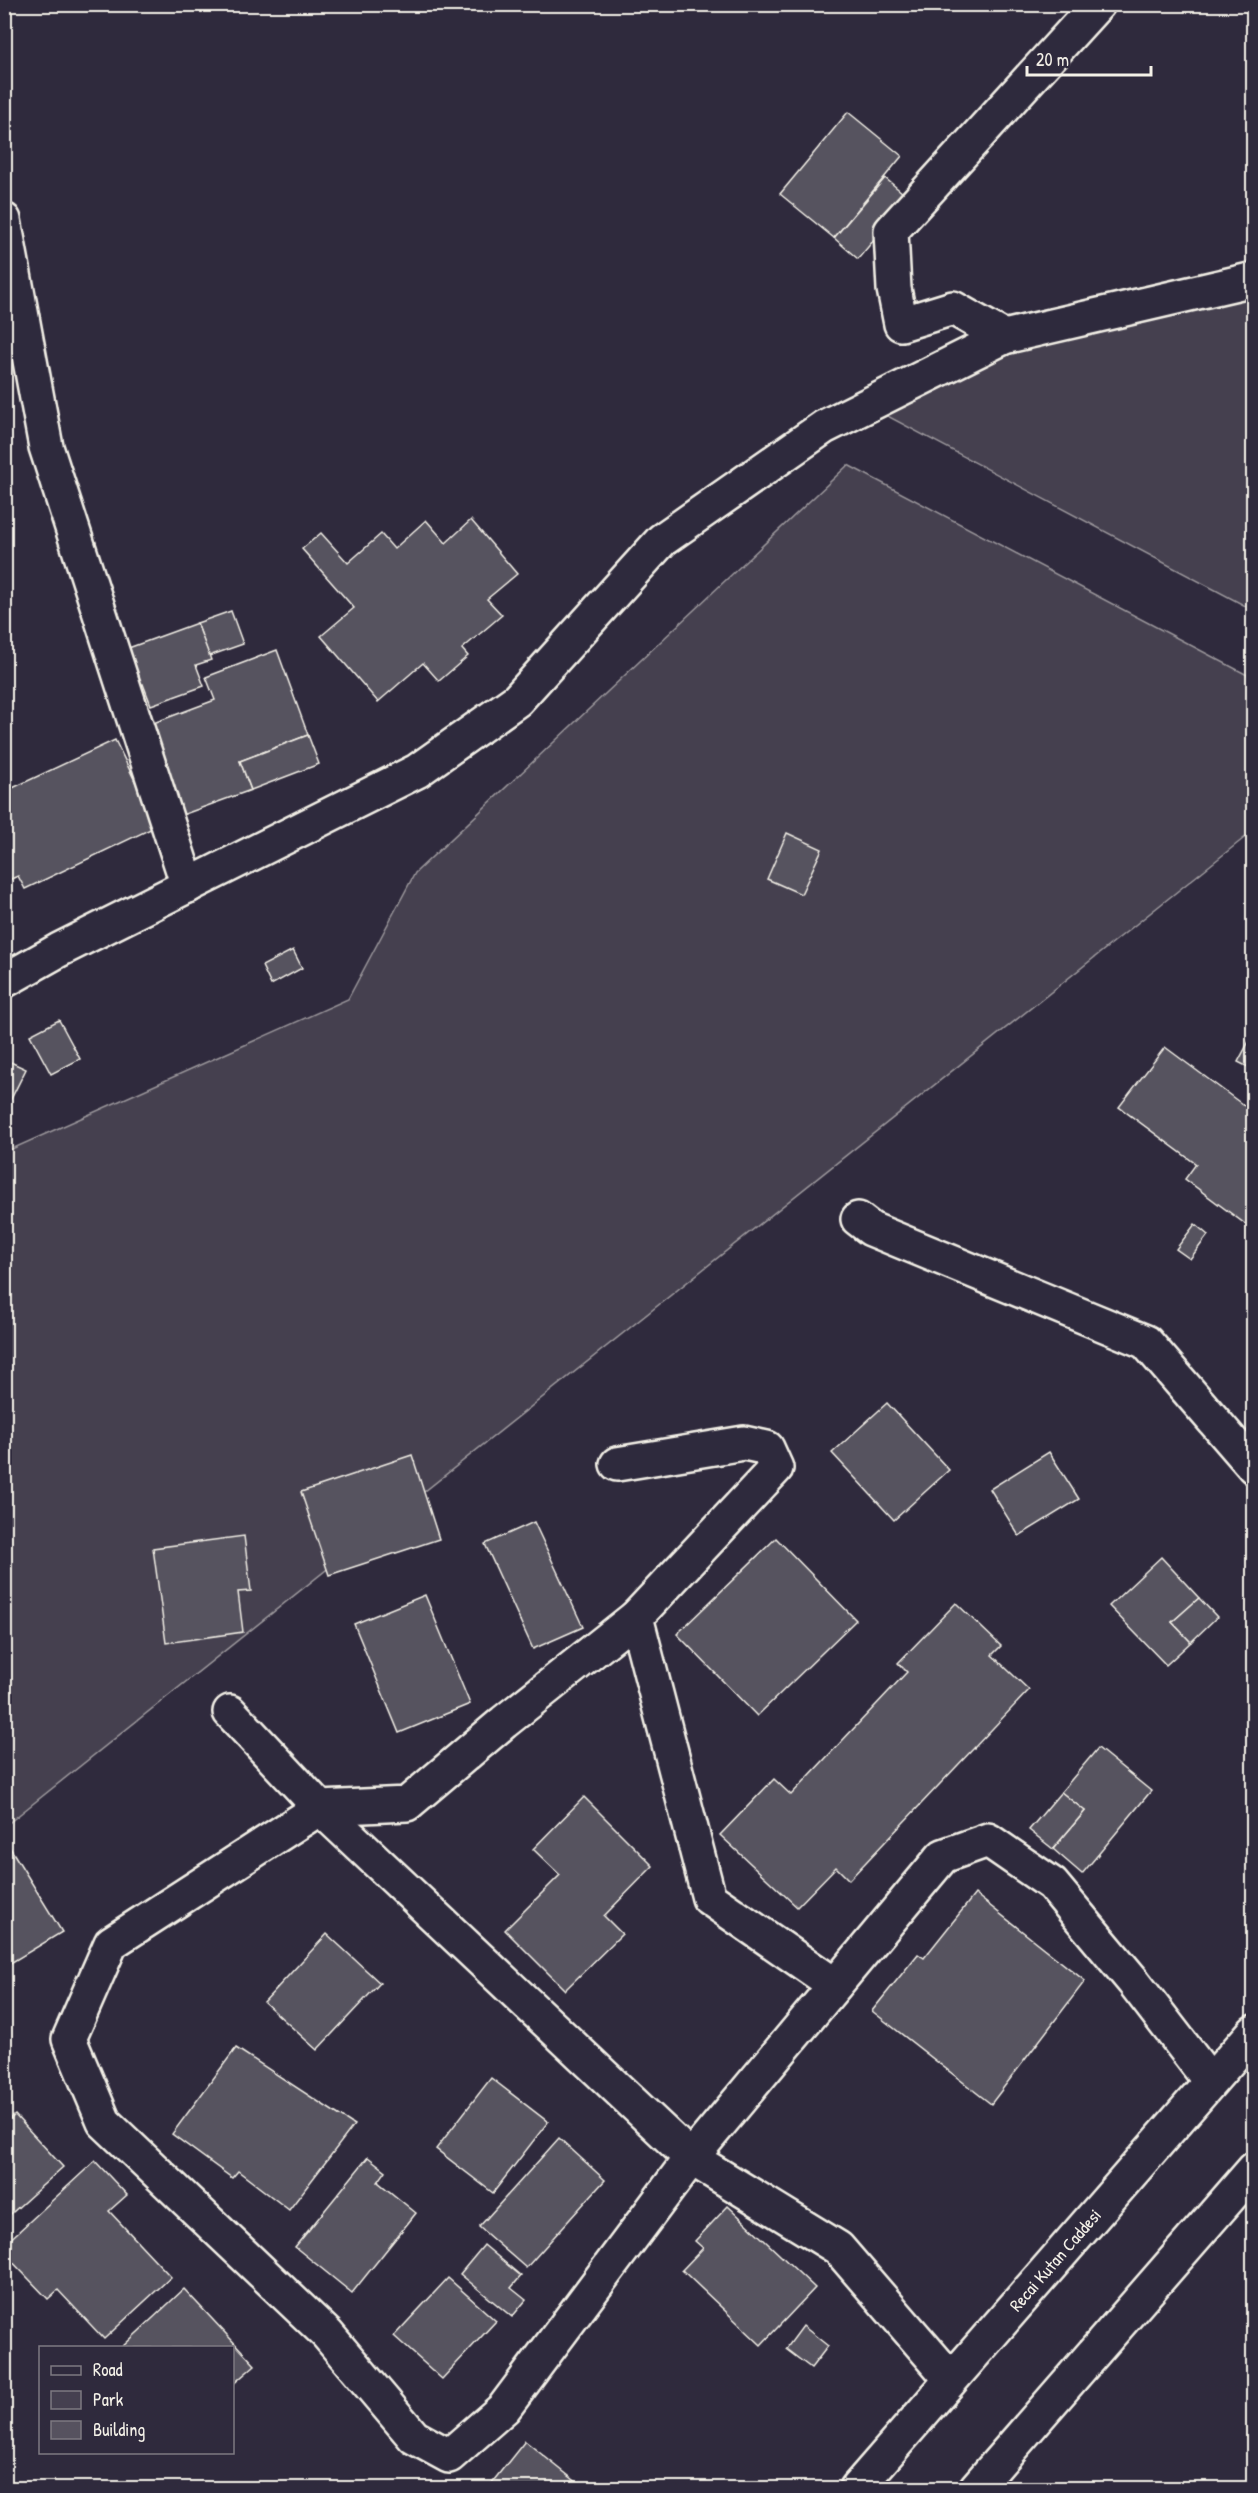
<svg xmlns="http://www.w3.org/2000/svg" width="1258" height="2493" font-family="'Patrick Hand',sans-serif">
<style>
.green{fill:#454050;stroke:#9c989c;stroke-width:1.5}
.building{fill:#56525f;stroke:#f4f1e8;stroke-width:1.5}
.lines{fill:none;stroke-linecap:round;stroke-linejoin:round}
.minor-casing{stroke:#f4f1e8;stroke-width:38}
.major-casing{stroke:#f4f1e8;stroke-width:38}
.minor{stroke:#2f2a3d;stroke-width:33}
.major{stroke:#2f2a3d;stroke-width:33}
.labels{text-anchor:middle;dominant-baseline:central;stroke-width:6;stroke-linejoin:round;paint-order:stroke}
.street-label{font-size:18px;fill:#f4f1e8;stroke:#2f2a3d}
</style>
<rect width="100%" height="100%" fill="#2f2a3d"/>
<filter id="ink" filterUnits="userSpaceOnUse"><feTurbulence type="fractalNoise" baseFrequency=".0167" numOctaves="2"/><feDisplacementMap in="SourceGraphic" scale="12" xChannelSelector="R" yChannelSelector="G"/><feConvolveMatrix kernelMatrix="1 2 1 2 8 2 1 2 1" color-interpolation-filters="sRGB"/></filter>
<g filter="url(#ink)">
<g class="green">
<polygon points="1253,272 1253,610 878,411 1004,337"/>
<polygon points="848,465 1253,678 1253,831 5,1826 5,1152 348,999 415,873"/>
</g>
<g class="building">
<polygon points="848,112 902,156 834,238 780,194"/>
<polygon points="885,178 909,198 858,259 834,238"/>
<polygon points="426,520 446,543 471,520 517,574 487,599 502,615 462,649 468,656 439,681 423,663 378,702 321,636 354,608 302,549 321,533 348,563 381,534 394,549"/>
<polygon points="231,611 243,644 209,656 197,623"/>
<polygon points="197,623 211,660 196,665 204,686 151,705 143,684 137,686 123,650"/>
<polygon points="277,650 308,735 240,761 251,790 182,815 148,725 215,700 206,677"/>
<polygon points="308,735 319,764 251,790 240,761"/>
<polygon points="115,740 157,826 25,889 18,876 4,882 4,792"/>
<polygon points="787,833 822,849 801,894 767,879"/>
<polygon points="293,950 302,968 271,985 262,966"/>
<polygon points="59,1020 80,1059 51,1074 30,1035"/>
<polygon points="1254,1032 1254,1070 1238,1062"/>
<polygon points="1165,1047 1254,1113 1252,1229 1185,1179 1196,1164 1119,1107"/>
<polygon points="4,1059 26,1069 9,1103 4,1101"/>
<polygon points="1195,1224 1208,1235 1190,1259 1176,1249"/>
<polygon points="887,1403 949,1470 894,1520 832,1453"/>
<polygon points="1049,1452 1079,1499 1019,1536 990,1489"/>
<polygon points="412,1455 439,1539 329,1575 301,1492"/>
<polygon points="534,1522 583,1627 533,1649 485,1544"/>
<polygon points="244,1536 251,1591 238,1592 243,1632 166,1643 153,1548"/>
<polygon points="776,1538 856,1620 757,1716 677,1634"/>
<polygon points="1161,1557 1199,1598 1172,1622 1191,1642 1166,1665 1109,1606"/>
<polygon points="425,1595 470,1704 399,1733 354,1624"/>
<polygon points="1199,1598 1217,1617 1191,1642 1172,1622"/>
<polygon points="956,1603 1001,1646 992,1655 1029,1690 849,1880 836,1867 797,1907 720,1835 774,1779 791,1795 907,1672 898,1663"/>
<polygon points="1098,1748 1151,1791 1082,1874 1053,1849 1085,1811 1061,1792"/>
<polygon points="1061,1792 1085,1811 1053,1849 1029,1830"/>
<polygon points="584,1797 653,1866 604,1916 622,1934 565,1990 505,1930 560,1875 533,1849"/>
<polygon points="4,1838 62,1932 4,1967"/>
<polygon points="975,1894 1085,1981 991,2104 872,2011 918,1954 924,1958"/>
<polygon points="327,1934 380,1983 317,2050 264,2002"/>
<polygon points="236,2048 354,2125 289,2210 238,2171 232,2178 172,2134"/>
<polygon points="491,2078 548,2122 493,2193 436,2149"/>
<polygon points="15,2115 63,2167 4,2220 4,2124"/>
<polygon points="559,2138 605,2180 526,2268 479,2227"/>
<polygon points="368,2157 386,2171 378,2182 416,2213 352,2293 295,2247"/>
<polygon points="95,2161 127,2195 109,2211 171,2277 104,2339 58,2290 48,2299 4,2253 4,2245"/>
<polygon points="728,2206 815,2288 761,2345 682,2270 703,2248 695,2241"/>
<polygon points="484,2245 521,2276 511,2288 526,2300 512,2317 460,2274"/>
<polygon points="448,2278 496,2321 442,2379 394,2336"/>
<polygon points="184,2289 255,2365 232,2385 232,2348 121,2348"/>
<polygon points="803,2326 828,2346 811,2368 786,2349"/>
<polygon points="525,2441 584,2488 492,2488 490,2485"/>
</g>
<g class="lines">
<defs>
<g id="minor">
<polyline points="4,220 46,447 188,886"/>
<polyline points="1004,337 953,308 901,324 894,289 891,231 1098,4"/>
<polyline points="4,981 59,950 417,771 517,700 662,540 824,427 1004,337 1254,279"/>
<polyline points="858,1219 871,1229 1146,1342 1254,1467"/>
<polyline points="617,1464 744,1443 767,1448 776,1468 636,1617 504,1722 407,1804 320,1808 111,1943 69,2039 104,2122 327,2334 414,2437 449,2456 504,2408 691,2158 943,1856 988,1840 1052,1884 1133,1981 1210,2081"/>
<polyline points="636,1617 709,1898 835,1985"/>
<polyline points="230,1712 320,1808 691,2158 838,2248 951,2379"/>
</g>
<g id="major">
<polyline points="857,2488 1254,2032"/>
<polyline points="976,2488 1254,2169"/>
</g>
</defs>
<use href="#minor" class="minor-casing"/>
<use href="#major" class="major-casing"/>
<use href="#minor" class="minor"/>
<use href="#major" class="major"/>
</g>
</g>
<g class="labels">
<g class="street-label">
<text transform="translate(1055 2260) rotate(-49)">Recai Kutan Caddesi</text>
</g>
</g>
<rect width="1258" height="2493" fill="none" stroke="#2f2a3d" stroke-width="24"/>
<rect x="12" y="12" width="1234" height="2469" fill="none" stroke="#f4f1e8" stroke-width="2" filter="url(#ink)"/>
<rect x="39" y="2346" width="195" height="108" fill="#2f2a3d" stroke="#7e7a81" stroke-width="1.5"/>
<rect x="51" y="2366" width="30" height="9" fill="#2f2a3d" stroke="#7e7a81" stroke-width="1.5"/>
<text x="93" y="2376" font-size="18" fill="#f4f1e8">Road</text>
<rect x="51" y="2391" width="30" height="18" fill="#454050" stroke="#7e7a81" stroke-width="1.5"/>
<text x="93" y="2406" font-size="18" fill="#f4f1e8">Park</text>
<rect x="51" y="2421" width="30" height="18" fill="#56525f" stroke="#7e7a81" stroke-width="1.5"/>
<text x="93" y="2436" font-size="18" fill="#f4f1e8">Building</text>
<path d="M1027 66v9h124v-9" fill="none" stroke="#f4f1e8" stroke-width="3"/>
<text x="1036" y="66" font-size="18" fill="#f4f1e8" stroke="#2f2a3d" stroke-width="4.5" paint-order="stroke">20 m</text>
</svg>
